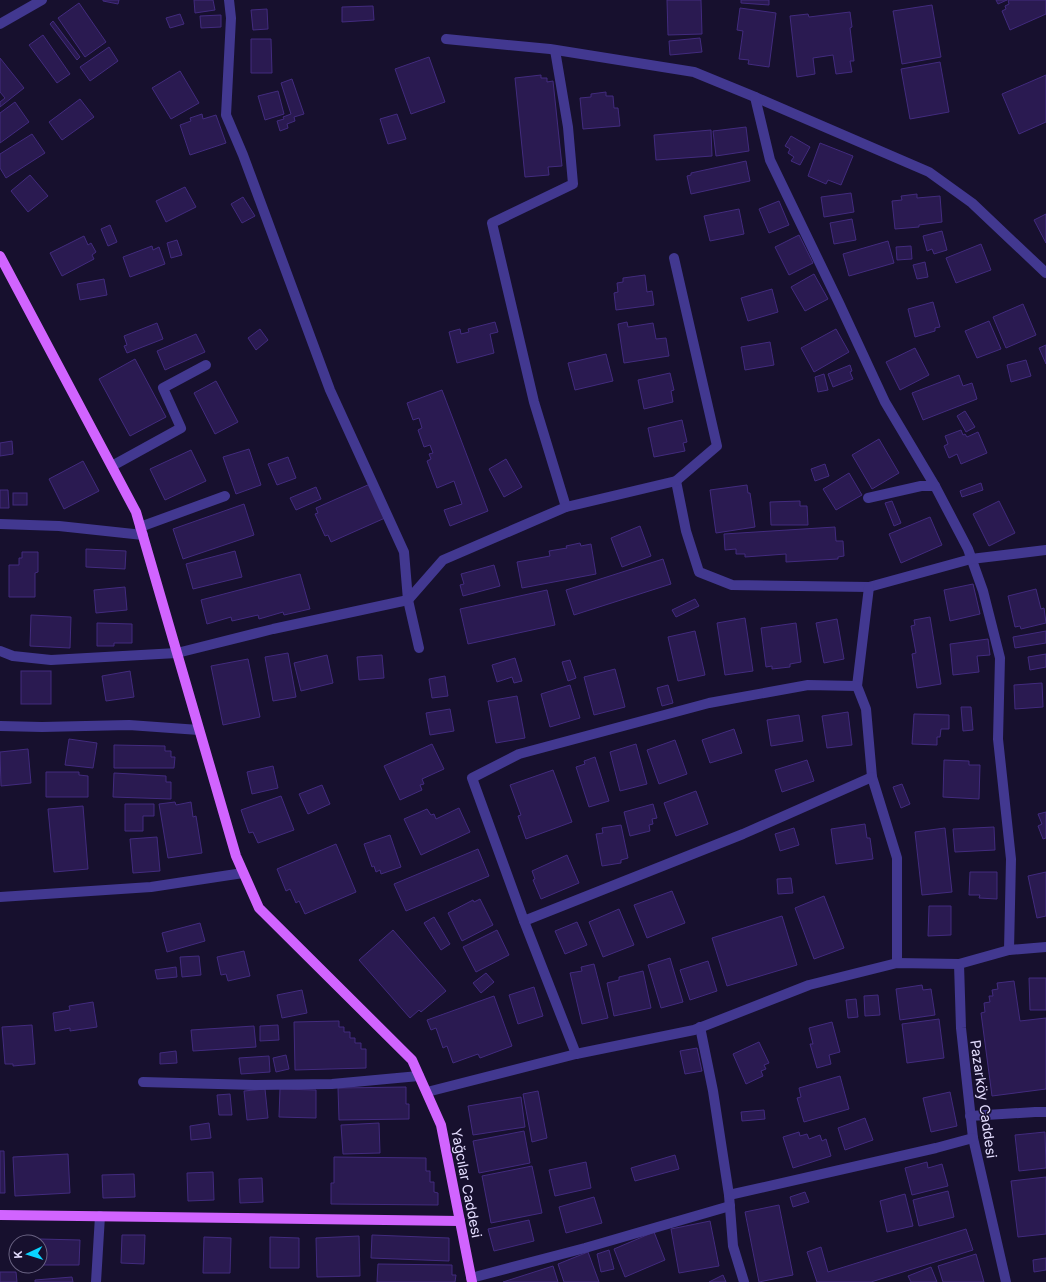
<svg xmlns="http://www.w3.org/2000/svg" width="1046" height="1282" font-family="Inter,sans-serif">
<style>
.building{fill:#2a1a51;stroke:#422b7e}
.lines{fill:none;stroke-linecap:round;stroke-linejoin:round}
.minor{stroke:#423890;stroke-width:10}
.major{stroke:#d164ff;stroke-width:10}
.labels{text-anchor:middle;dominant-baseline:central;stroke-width:3;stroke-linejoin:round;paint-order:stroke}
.street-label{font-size:14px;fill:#e4ddff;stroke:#17102e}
</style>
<rect width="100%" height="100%" fill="#17102e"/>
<g class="building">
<polygon points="103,0 119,0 118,4 103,1"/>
<polygon points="194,0 213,0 215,10 195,13"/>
<polygon points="667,0 701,0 702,34 668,35"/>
<polygon points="741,0 769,0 769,5 741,3"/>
<polygon points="996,0 1007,0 998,4"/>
<polygon points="1008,0 1046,0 1046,14 1010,30 1002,11 1006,9 1005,6 1009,4"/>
<polygon points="79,3 106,42 85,57 58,18"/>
<polygon points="932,5 941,57 902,64 893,11"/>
<polygon points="373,6 374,20 342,22 342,7"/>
<polygon points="740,8 776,13 769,67 748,64 749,60 739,59 743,31 737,30"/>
<polygon points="267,9 268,29 253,30 251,10"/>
<polygon points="850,12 852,27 850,28 854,61 850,61 852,72 836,74 833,55 813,58 815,74 797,77 790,16 808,14 809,17"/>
<polygon points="180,14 184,24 170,28 166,18"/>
<polygon points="221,15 221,27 201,28 200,16"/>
<polygon points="53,21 80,57 77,60 50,24"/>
<polygon points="43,35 70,74 57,83 29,45"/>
<polygon points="700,38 702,52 670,55 669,41"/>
<polygon points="251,39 271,39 272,73 251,73"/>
<polygon points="109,47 118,61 90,81 80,67"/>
<polygon points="429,57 445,102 411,114 395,69"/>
<polygon points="0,58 24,88 0,107 0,102 5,98 0,92"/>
<polygon points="940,62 949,112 910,119 901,69"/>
<polygon points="180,71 199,103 171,119 152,88"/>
<polygon points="541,75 541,78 547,78 547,82 553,81 562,166 548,167 549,175 525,177 515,78"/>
<polygon points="1046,75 1046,122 1019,134 1002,94"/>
<polygon points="292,79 304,114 294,117 295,121 287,124 288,128 280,131 277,121 284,119 283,117 291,114 281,83"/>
<polygon points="278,91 284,114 265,120 258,96"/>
<polygon points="606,92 606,96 613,96 614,108 618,108 620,126 583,129 580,98 591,97 591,94"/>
<polygon points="80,99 94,117 62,140 49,122"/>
<polygon points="15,102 29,122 0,143 0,113"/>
<polygon points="202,114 203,119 216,115 226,143 190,155 180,125 191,121 190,118"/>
<polygon points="397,114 406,139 388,144 380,119"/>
<polygon points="746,127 749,151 716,156 713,131"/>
<polygon points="711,130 712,156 656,160 654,135"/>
<polygon points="32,134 45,153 6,178 0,168 0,154"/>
<polygon points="791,136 810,147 800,165 791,161 794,157 788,153 790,149 785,146"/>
<polygon points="820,143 853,156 841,185 828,180 826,184 808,176"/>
<polygon points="746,161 750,181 691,194 687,176 691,175 691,173"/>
<polygon points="30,175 48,196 28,212 11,191"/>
<polygon points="185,187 196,207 166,222 156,201"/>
<polygon points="851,193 854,212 824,217 821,197"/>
<polygon points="917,194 917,198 940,196 942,222 919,225 919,227 895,229 892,201 902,200 901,196"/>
<polygon points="243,197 255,216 242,223 231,204"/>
<polygon points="779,201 789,225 769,233 759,209"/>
<polygon points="739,209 744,234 710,241 704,216"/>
<polygon points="1046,214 1046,243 1034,220"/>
<polygon points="852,219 856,240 834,244 830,223"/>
<polygon points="110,225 117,242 108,246 101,229"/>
<polygon points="942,231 947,250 934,254 932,249 927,251 923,236"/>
<polygon points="799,235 813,263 789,275 775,247"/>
<polygon points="84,236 88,245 91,243 96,252 92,255 94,259 62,276 50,253"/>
<polygon points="177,240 182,255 171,258 167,243"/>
<polygon points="888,241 894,263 849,276 843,254"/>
<polygon points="981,244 991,270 956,283 946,258"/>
<polygon points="152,246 153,250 159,247 165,264 130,277 123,257"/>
<polygon points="911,246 912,259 897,260 896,247"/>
<polygon points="925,262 928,277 917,279 913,265"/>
<polygon points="814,274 828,299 805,311 791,287"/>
<polygon points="645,275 647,292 652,291 654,305 616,310 614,293 618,292 617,283 623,282 623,278"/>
<polygon points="104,279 107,295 80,300 77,284"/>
<polygon points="772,289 778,312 748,321 741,298"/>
<polygon points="933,302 940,327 935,328 935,331 915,337 908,309"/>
<polygon points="1023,304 1036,335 1006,348 993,317"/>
<polygon points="989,321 1001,349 977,358 965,331"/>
<polygon points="495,322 498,332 490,334 494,353 457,363 449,332 460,329 461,334 469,332 468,329"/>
<polygon points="627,322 628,327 653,323 656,339 666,338 669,356 624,363 618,324"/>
<polygon points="157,323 163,339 127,353 124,346 127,345 124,336"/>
<polygon points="260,329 268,340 256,350 248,338"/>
<polygon points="836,329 849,352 814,372 801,348"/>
<polygon points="196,334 205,352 165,370 157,351"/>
<polygon points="770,342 774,365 745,370 741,347"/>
<polygon points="1046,345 1046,364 1039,348"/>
<polygon points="915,348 929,375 900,390 886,362"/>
<polygon points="606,354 613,381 575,390 568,363"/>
<polygon points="135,359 166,417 130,436 99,379"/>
<polygon points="1026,360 1031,376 1011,382 1007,365"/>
<polygon points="850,365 852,371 850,372 853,379 833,387 828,374"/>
<polygon points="670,373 674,390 671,391 673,402 644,409 638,380"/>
<polygon points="824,374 828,390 818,392 815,377"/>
<polygon points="959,375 963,386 972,383 977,399 923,420 912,393"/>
<polygon points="216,381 238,422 215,434 194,393"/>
<polygon points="442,390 488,511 450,526 444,510 462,504 454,481 437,488 427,461 431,459 429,454 433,453 430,445 424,447 418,430 422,428 419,418 413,420 407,403"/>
<polygon points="965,411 975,427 966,432 957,416"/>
<polygon points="682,420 687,442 683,443 685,451 654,457 648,428"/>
<polygon points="961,430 963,435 965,434 967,437 978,432 987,453 961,464 957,454 949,458 944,446 948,444 945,436"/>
<polygon points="879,439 899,473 872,489 852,455"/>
<polygon points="12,441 13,454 0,456 0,443"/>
<polygon points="249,449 261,485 236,494 223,457"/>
<polygon points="191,450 206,481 165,500 150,469"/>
<polygon points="288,457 296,478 277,485 268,464"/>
<polygon points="506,459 522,487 504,497 489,469"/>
<polygon points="83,461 99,491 64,509 49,479"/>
<polygon points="825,464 829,476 815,481 811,469"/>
<polygon points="849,473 862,495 836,510 823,489"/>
<polygon points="981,483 983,490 962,497 960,491"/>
<polygon points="370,484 385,518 331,542 328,535 325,536 315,514 318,513 316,508"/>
<polygon points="747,485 748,493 750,493 755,527 716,533 710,490"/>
<polygon points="316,487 321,499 296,510 290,498"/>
<polygon points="0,490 8,490 9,508 0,508"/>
<rect x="13" y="493" width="14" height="12"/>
<polygon points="800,501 800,506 807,506 808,525 771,525 770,502"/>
<polygon points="892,501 901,523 894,526 885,503"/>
<polygon points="999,501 1015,533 989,546 973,514"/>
<polygon points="244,504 254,535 183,559 173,529"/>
<polygon points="930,517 942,545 901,563 889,534"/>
<polygon points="640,526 651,556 622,567 611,538"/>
<polygon points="835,527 836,541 843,541 844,556 838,557 838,559 786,562 786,554 745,557 745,554 736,554 736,549 725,550 724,534"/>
<polygon points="580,543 581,546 591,544 596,574 522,588 517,562 550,556 549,551 567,548 566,546"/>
<polygon points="86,549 126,551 125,569 86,567"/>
<polygon points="235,551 242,577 193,589 186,564"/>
<polygon points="22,552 38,552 38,572 35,573 35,597 9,597 9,565 19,565 19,558 22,558"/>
<polygon points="663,559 671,584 574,615 566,590"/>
<polygon points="494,565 500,586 463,596 460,585 464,584 461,574"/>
<polygon points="300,574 310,609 284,615 283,612 259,619 258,615 232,621 231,617 207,624 201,600"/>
<polygon points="973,584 980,614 950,621 944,590"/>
<polygon points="125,587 127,610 96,613 94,590"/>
<polygon points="1036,589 1041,609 1044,608 1046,623 1021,629 1020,626 1015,627 1008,596"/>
<polygon points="547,590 555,625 468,644 460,609"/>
<polygon points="695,599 699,606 676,617 672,610"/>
<polygon points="31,615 71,617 70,648 30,646"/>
<polygon points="930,617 941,684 917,688 912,654 916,653 911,626 915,625 914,620"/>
<polygon points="745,618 753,671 725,675 717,623"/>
<polygon points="837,619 844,659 824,663 816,623"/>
<polygon points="97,623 132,624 132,643 114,643 114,646 97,646"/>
<polygon points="796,623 801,662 790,664 790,667 772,669 772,666 766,667 761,628"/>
<polygon points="695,631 705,675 678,681 668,637"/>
<polygon points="1046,631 1046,643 1015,648 1013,637"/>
<polygon points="988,639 990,655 977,656 979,672 953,675 950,644"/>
<polygon points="288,653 296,697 273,701 265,657"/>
<polygon points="1046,654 1046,667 1030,670 1028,657"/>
<polygon points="327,655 333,683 301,691 294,663"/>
<polygon points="382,655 384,678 359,680 357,657"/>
<polygon points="515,658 522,681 514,683 512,677 497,682 492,665"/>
<polygon points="248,659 260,717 223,725 211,666"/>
<polygon points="570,660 576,678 568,681 562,662"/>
<polygon points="615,669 625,707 594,715 584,677"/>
<rect x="21" y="671" width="30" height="33"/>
<polygon points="130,671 134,697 106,701 102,676"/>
<polygon points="445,676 448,696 432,698 429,679"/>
<polygon points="1042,683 1043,707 1015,709 1014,685"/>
<polygon points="570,685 580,718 550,727 541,694"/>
<polygon points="668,685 673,703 662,706 657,688"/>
<polygon points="517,696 525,738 496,743 488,701"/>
<polygon points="961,707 971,707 973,730 963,731"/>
<polygon points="450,709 454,731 430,735 426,713"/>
<polygon points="848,712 852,745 827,748 822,716"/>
<polygon points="914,714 949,715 949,729 941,729 940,737 937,737 937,745 912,744"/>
<polygon points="799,715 803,741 771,746 767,720"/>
<polygon points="734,729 742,753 710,763 702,740"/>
<polygon points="69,739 97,743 93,768 65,765"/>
<polygon points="675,740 687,774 659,784 647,750"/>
<polygon points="432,744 444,769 422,779 424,784 420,785 422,790 400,800 384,766"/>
<polygon points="636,744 647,784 620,791 610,752"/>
<polygon points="114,745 165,746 165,751 171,751 171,757 175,757 174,768 114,768"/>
<polygon points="28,749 31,783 1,786 0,752"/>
<polygon points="595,757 609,801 589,807 576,767 585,764 584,761"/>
<polygon points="807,760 814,781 782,792 775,770"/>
<polygon points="944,760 969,761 969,765 980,765 979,799 943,797"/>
<polygon points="273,766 278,788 252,794 247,772"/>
<polygon points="553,770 572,822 526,839 518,816 521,815 510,785"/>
<polygon points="46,772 79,772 79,775 88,776 88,797 46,797"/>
<polygon points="114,773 166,776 166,782 171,782 171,799 113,797"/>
<polygon points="902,784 910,804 901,808 893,787"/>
<polygon points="322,785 330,804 308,814 299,794"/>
<polygon points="696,791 708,824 676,836 664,803"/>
<polygon points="281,796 294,830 258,843 253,832 249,833 241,810"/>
<polygon points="175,802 176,805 191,802 193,817 196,816 202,853 168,858 159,804"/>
<polygon points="125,804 154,804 154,816 143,816 143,831 125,831"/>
<polygon points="653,804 657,818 652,819 653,824 649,825 650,831 630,836 624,812"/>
<polygon points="83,806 88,869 54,872 48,809"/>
<polygon points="459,808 470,832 421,855 404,819 427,809 431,815 434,814 436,819"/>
<polygon points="1046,812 1046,838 1043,839 1038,826 1042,824 1038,814"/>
<polygon points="865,824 867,838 870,838 873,859 836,864 831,829"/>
<polygon points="621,825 628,858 621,860 621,863 602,866 596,834 603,833 602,828"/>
<polygon points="994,827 995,850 955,852 953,829"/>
<polygon points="794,828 799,845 780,851 775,834"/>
<polygon points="945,828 952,892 922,895 915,832"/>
<polygon points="390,835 401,867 381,874 380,870 376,872 374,866 372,867 364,844"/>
<polygon points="157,837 160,871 133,873 130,839"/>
<polygon points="336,844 356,892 305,914 299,901 296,903 290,889 286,891 277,869"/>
<polygon points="478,849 489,876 406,911 394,884"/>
<polygon points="567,855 579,883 541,899 533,880 535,879 532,871"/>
<polygon points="970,872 997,872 997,899 979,898 980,895 969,895"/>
<polygon points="1046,872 1046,916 1037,918 1028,876"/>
<polygon points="791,878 793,893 778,894 777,879"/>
<polygon points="672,891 685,923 647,938 634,905"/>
<polygon points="824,896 844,948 814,959 795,908"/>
<polygon points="480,899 493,925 462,941 448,913 473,900 474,902"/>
<polygon points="929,906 951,906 951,935 928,936"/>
<polygon points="619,909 634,945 603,957 589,922"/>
<polygon points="782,916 797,965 727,986 712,938"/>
<polygon points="434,917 450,944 441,950 424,923"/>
<polygon points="577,922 587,945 565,954 555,931"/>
<polygon points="200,923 205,941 167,952 162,933"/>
<polygon points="393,930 446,991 421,1012 419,1010 410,1018 359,960"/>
<polygon points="497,930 509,955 476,972 463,947"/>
<polygon points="244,951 250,976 228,981 226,974 221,975 217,957"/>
<polygon points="199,956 201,975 182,977 180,957"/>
<polygon points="670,958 683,1002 661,1008 648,965"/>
<polygon points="708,961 717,991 690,1000 680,970"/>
<polygon points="594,964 608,1018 582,1024 570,973 582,971 581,967"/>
<polygon points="176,967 177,977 157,979 155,970"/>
<polygon points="643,971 651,1008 614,1016 607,983 619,980 619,977"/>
<polygon points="486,973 494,982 481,993 473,983"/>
<polygon points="1029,978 1046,978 1046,1010 1030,1010"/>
<polygon points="1014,981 1020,1021 1046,1018 1046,1089 992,1096 981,1013 985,1012 984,1003 990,1002 989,996 993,996 992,990 998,989 997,983"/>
<polygon points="922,985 923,990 931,989 935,1015 900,1020 896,989"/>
<polygon points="534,987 543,1016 518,1024 509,995"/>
<polygon points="302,990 307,1013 282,1018 277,995"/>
<polygon points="878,995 880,1015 865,1016 864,996"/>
<polygon points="494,996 512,1046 480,1058 478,1054 453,1063 447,1046 443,1048 436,1028 431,1030 427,1020"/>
<polygon points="856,999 858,1017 848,1018 846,1000"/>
<polygon points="93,1002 97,1027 70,1031 70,1028 55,1031 53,1013 70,1010 69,1006"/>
<polygon points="939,1019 944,1058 907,1063 902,1024"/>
<polygon points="339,1021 339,1027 344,1027 344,1032 350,1032 350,1038 355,1038 355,1043 361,1043 361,1049 366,1049 366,1068 295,1070 294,1022"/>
<polygon points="832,1022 840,1052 829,1055 831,1064 817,1068 810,1044 813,1044 809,1028"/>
<polygon points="32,1025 35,1064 13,1066 13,1064 5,1064 2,1027"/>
<polygon points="278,1025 279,1040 260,1041 260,1026"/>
<polygon points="254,1026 256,1047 193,1051 191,1030"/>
<polygon points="759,1042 769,1063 764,1065 766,1069 761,1071 763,1076 746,1084 733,1054"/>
<polygon points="697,1048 702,1071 685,1074 680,1051"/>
<polygon points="176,1051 177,1063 160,1064 160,1053"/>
<polygon points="286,1055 289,1069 276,1072 273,1058"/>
<polygon points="269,1056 270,1072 241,1074 239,1058"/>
<polygon points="840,1076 849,1109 804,1122 797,1098 801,1097 799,1088"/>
<polygon points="406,1087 406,1104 409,1104 409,1119 339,1120 338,1088"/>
<polygon points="265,1089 268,1118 247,1120 244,1091"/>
<polygon points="280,1089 316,1090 316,1118 279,1117"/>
<polygon points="538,1091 547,1138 532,1142 523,1094"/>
<polygon points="950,1092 957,1126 931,1132 923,1098"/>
<polygon points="230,1094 232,1115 219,1115 217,1095"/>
<polygon points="521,1097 525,1127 473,1135 468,1106"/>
<polygon points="764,1110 765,1119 742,1121 741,1112"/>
<polygon points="865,1118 873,1140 845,1150 838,1128"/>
<polygon points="209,1123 211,1138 191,1140 190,1126"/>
<polygon points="379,1123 380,1153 343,1154 341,1125"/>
<polygon points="524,1131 530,1163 479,1173 473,1141"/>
<polygon points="799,1132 800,1136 807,1134 809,1139 820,1135 822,1141 826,1139 831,1156 793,1168 783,1137"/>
<polygon points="1045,1132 1046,1168 1019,1171 1015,1135"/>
<polygon points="0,1151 4,1151 5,1193 0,1193"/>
<polygon points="68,1154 70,1193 15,1196 13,1157"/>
<polygon points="675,1155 679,1169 635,1181 631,1168"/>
<polygon points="334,1157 426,1158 426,1171 430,1171 430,1182 434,1182 434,1192 438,1193 438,1205 331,1204 331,1183 334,1183"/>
<polygon points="586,1162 591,1188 555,1196 549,1170"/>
<polygon points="927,1162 928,1168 942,1164 948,1186 912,1195 905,1168"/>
<polygon points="532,1166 542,1213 491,1223 482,1176"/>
<polygon points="213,1172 214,1200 188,1201 187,1173"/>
<polygon points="134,1174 135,1197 103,1198 102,1175"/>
<polygon points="1046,1177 1046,1234 1018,1237 1011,1181"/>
<polygon points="262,1178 263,1202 240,1203 239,1179"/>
<polygon points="948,1191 954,1217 919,1226 913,1200"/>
<polygon points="805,1192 809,1202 793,1207 790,1197"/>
<polygon points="905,1194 913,1226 887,1232 880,1201"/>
<polygon points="594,1197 602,1223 566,1233 559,1207"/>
<polygon points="779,1205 793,1275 759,1282 745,1212"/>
<polygon points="529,1220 534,1241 494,1251 488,1229"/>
<polygon points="710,1221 719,1266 679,1273 671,1229"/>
<polygon points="966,1229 973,1250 871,1282 817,1282 807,1252 821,1247 828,1272"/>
<polygon points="654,1232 665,1260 625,1277 614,1249"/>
<polygon points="122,1235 145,1235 144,1264 121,1263"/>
<polygon points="372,1235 449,1238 449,1261 371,1258"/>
<polygon points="359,1236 360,1276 317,1277 316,1238"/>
<polygon points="204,1237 231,1238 230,1273 203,1273"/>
<polygon points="270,1237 299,1238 299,1268 270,1268"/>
<polygon points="40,1239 80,1240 79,1265 40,1265"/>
<polygon points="609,1250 614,1269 601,1272 597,1254"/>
<polygon points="588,1252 599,1282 564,1282 558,1264"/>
<polygon points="976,1254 984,1282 943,1282 938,1266"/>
<polygon points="1046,1258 1046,1270 1034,1272 1033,1260"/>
<polygon points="378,1264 452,1265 452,1275 456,1275 455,1282 377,1282"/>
<polygon points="553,1266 558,1282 503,1282"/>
<polygon points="931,1267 937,1282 911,1282 908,1276"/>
<polygon points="0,1272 16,1272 17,1282 0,1282"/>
<polygon points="723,1275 726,1282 709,1282"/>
<polygon points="72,1277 73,1282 35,1282 35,1280"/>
</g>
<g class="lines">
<g class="minor">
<polyline points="229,0 231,18 226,115 243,155 330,390 404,552 408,600 419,648"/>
<polyline points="0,24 42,0"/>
<polyline points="446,39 550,49 694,72 755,97 929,172 972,203 1046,273"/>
<polyline points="555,50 568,127 573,184 492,223 534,402 566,507"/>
<polyline points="755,97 770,160 839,303 885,402 935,486 968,549 983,591 1000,658 998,739 1011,859 1009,950"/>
<polyline points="112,466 181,428 163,388 206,365"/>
<polyline points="676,481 686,531 699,572 732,585 869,587 971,559 1046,550"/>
<polyline points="868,498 921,486 935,486"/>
<polyline points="0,524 59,526 143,535"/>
<polyline points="140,527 225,496"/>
<polyline points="869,587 857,686 866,709 872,777 897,858 897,963"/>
<polyline points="0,651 13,656 51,660 177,653 273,629 408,600 443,560 566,507 676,481 717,446 674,258"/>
<polyline points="0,726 42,727 129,725 199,730"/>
<polyline points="0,897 151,887 243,873"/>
<polyline points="524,921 743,834 872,777"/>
<polyline points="959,964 961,1028 973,1138 1006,1282"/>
<polyline points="700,1027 713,1091 729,1195 733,1246 744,1282"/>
<polyline points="576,1054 524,921 472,778 519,754 709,703 808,685 857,686"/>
<polyline points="143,1082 255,1085 332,1084 419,1076"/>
<polyline points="427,1092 576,1054 694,1030 809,985 897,963 959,964 1009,950 1046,947"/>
<polyline points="970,1116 1035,1112 1046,1112"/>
<polyline points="729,1195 936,1148 973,1138"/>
<polyline points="471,1278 585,1248 730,1206"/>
<polyline points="96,1282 100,1216"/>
</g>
<g class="major">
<polyline points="0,256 136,512 236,856 259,908 412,1060 441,1125 472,1282"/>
<polyline points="0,1215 460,1221"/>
</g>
</g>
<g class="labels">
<g class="street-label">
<text transform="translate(984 1099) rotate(82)">Pazarköy Caddesi</text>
<text transform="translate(467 1183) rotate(79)">Yağcılar Caddesi</text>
</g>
</g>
<g transform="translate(28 1254) rotate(266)"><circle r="19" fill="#17102e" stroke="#696282"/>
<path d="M0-3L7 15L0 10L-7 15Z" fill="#09d4ff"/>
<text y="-6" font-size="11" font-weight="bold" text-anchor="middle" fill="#e4ddff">K</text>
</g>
</svg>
